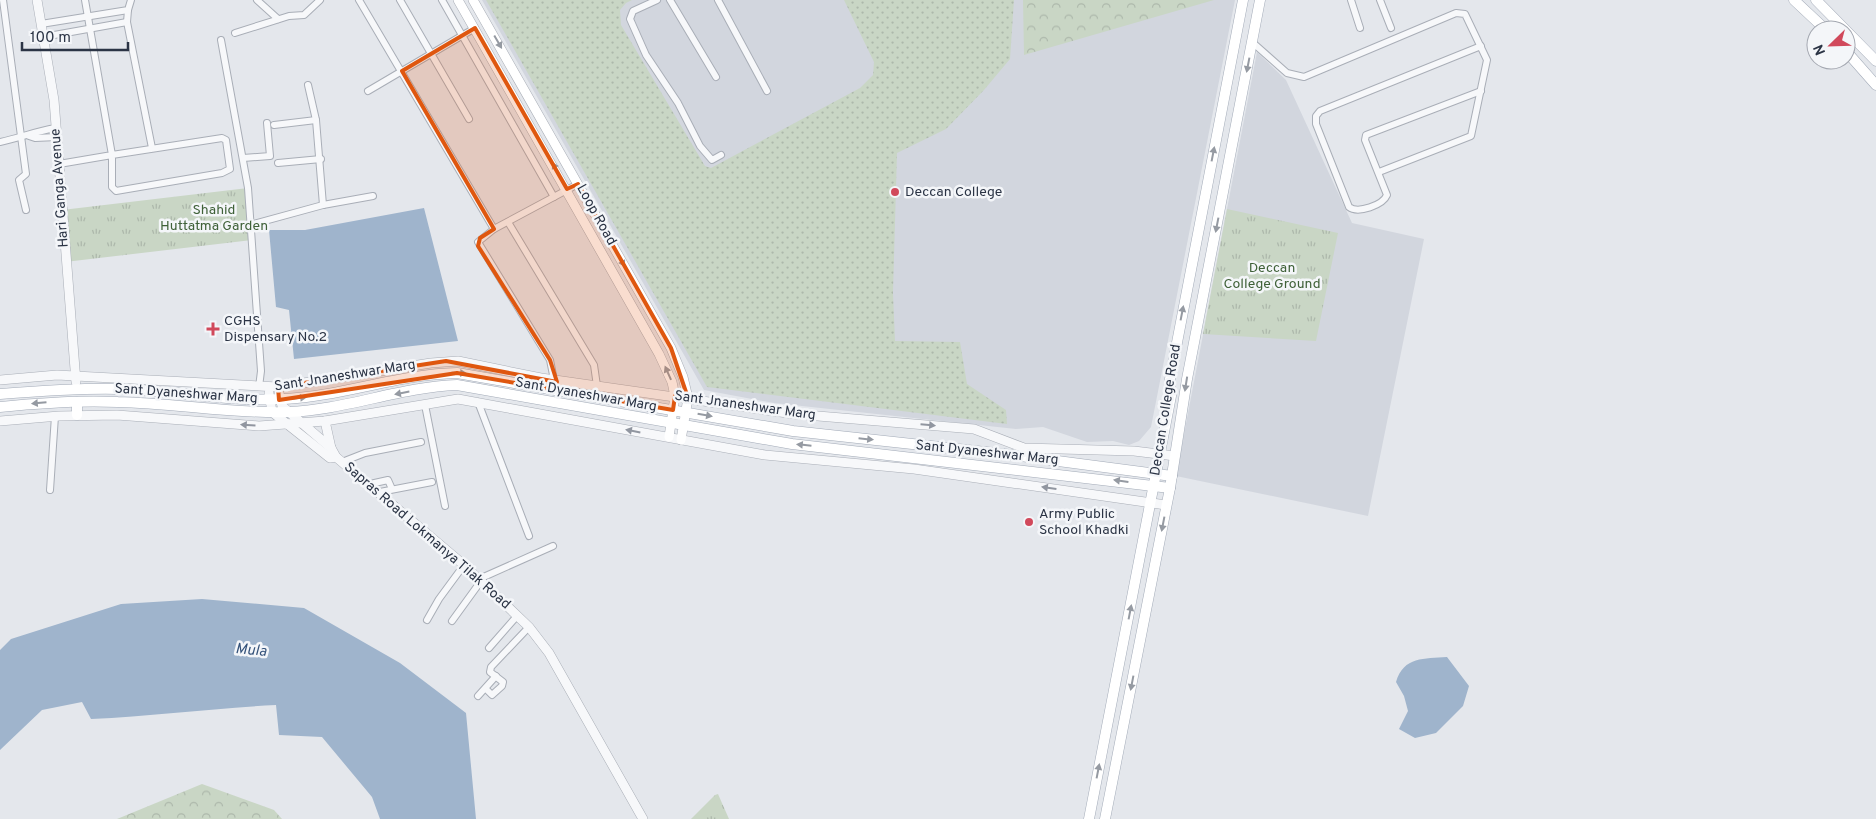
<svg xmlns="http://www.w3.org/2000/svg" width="1876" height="819" font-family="Overpass,sans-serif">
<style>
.built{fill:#d2d6de}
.grass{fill:url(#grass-dots)}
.forest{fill:url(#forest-crowns)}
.park{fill:url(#park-tufts)}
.water{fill:#9fb4cc}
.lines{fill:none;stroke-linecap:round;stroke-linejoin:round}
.minor-casing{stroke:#a9aeb7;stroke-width:8}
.tertiary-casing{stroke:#a9aeb7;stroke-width:10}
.secondary-casing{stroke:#a9aeb7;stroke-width:10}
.primary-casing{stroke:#a3abb8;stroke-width:11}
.minor{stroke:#f7f8fa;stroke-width:6}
.tertiary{stroke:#f7f8fa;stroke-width:9}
.secondary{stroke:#fff;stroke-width:9}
.primary{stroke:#fff;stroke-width:10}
.oneway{fill:#959aa2}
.oneway2{fill:#9196a0}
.marked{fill:#df570f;fill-opacity:0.2;stroke:#df570f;stroke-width:4;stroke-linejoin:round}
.poi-dot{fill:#d1495b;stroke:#f4f6f9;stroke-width:2}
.labels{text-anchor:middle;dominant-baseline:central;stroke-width:5;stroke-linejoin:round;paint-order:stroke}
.street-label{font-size:14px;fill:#2b3445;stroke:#f4f6f9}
.poi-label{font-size:14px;fill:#2b3445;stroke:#f4f6f9;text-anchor:start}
.park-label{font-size:14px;fill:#3f6138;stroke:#f4f6f9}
.water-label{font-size:15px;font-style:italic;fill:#34527a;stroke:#f4f6f9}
</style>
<defs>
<pattern id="grass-dots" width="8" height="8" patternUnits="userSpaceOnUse" patternTransform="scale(1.25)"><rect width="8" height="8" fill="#c9d6c5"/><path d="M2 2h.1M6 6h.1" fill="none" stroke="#adb8ab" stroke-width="1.8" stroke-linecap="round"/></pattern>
<pattern id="forest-crowns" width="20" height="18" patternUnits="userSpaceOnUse" patternTransform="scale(1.25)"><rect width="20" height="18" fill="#c9d6c5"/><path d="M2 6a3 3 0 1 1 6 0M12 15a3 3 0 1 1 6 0" fill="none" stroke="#adb8ab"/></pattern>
<pattern id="park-tufts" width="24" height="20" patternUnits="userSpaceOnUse" patternTransform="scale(1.25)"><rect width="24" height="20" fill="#c9d6c5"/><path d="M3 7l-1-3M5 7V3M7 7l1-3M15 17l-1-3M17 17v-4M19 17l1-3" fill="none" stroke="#adb8ab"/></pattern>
</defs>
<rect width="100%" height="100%" fill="#e4e7ec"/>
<g class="built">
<polygon points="482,0 1235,0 1151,427 1139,441 1129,445 1113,441 1087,442 1043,427 1016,429 774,403 704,390"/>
<polygon points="1257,52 1286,80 1352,223 1424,239 1368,516 1176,476"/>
</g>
<polygon class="grass" points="486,0 632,0 626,3 620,10 621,25 705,166 711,168 860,88 873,75 874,62 844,0 1014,0 1010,59 984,90 946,129 897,153 893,293 895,341 960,342 967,384 1006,410 1007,424 707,387"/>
<g class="forest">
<polygon points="1023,0 1214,0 1024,55"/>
<polygon points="202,784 274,810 282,819 117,819"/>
</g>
<g class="park">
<polygon points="248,188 252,240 65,262 62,210"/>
<polygon points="1227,209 1338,233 1316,341 1203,334"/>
<polygon points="718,794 729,819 691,819 715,795"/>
</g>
<g class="water">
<polygon points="424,208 458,341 294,359 289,310 276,307 269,230 305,230"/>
<path d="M202 599 304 608 400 663 466 713 476 819H380L372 797 322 737 279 735 276 705C214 708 153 716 91 719L82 702 42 710 0 750V650L11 639 121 604Z"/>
<path d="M1447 657 1469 686 1463 706 1436 733 1415 738 1399 729 1408 711 1404 696 1396 682C1404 656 1424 659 1447 657Z"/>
</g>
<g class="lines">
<defs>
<g id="minor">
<polyline points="3,0 26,174 19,180 26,210"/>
<polyline points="257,0 278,19"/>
<polyline points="359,0 494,229"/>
<polyline points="400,0 469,119"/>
<polyline points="442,0 554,197"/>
<polyline points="657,0 633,11 630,19 646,55 678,103 700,146 712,160 721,155"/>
<polyline points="670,0 716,77"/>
<polyline points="718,0 767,91"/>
<polyline points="1351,0 1360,28"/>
<polyline points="1380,0 1391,28"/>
<polyline points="128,10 127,22 152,148"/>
<polyline points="41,24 128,10 131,0"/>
<polyline points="235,33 289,16 304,15 320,0"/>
<polyline points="43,37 127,22"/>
<polyline points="221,40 248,188 261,371 259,387"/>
<polyline points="1252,42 1287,73 1304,77 1456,13 1465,14 1487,60 1471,136 1379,172"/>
<path d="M1481 46 1320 111 1316 116V124L1349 207C1358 214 1383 205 1387 195L1365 140 1366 135 1481 91"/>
<polyline points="308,85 316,120 323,205"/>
<polyline points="368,91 475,28"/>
<polyline points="274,125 316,120"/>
<polyline points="29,136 35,138 57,137"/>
<path d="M0 142C20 138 36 131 56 128"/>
<polyline points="243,158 270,156 267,123"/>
<polyline points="278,163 321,159"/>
<polyline points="59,164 112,155 112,187 116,191 222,173 230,169 226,140 222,138 112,155 85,0"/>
<polyline points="508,222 594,365 597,386"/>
<polyline points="250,225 323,205 373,196"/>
<polyline points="554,380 550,360 478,242 494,229 578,184"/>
<polyline points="478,402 529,536"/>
<polyline points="425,405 445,506"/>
<polyline points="342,462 365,453 421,442"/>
<polyline points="370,484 388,480 392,489"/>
<polyline points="50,490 55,416"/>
<polyline points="380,492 432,482"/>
<polyline points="479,579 553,546"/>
<polyline points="427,620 439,599 464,565"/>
<polyline points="452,621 481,581"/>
<polyline points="489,648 517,616"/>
<polyline points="486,689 492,695 502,686 503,682 490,672 491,667 529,627"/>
<polyline points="478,696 496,676"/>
</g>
<g id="tertiary">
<polyline points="37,0 54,100 76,382"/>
<polyline points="0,380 57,375 278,387 431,363 458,361 541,378 794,414 974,429 1024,448 1134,451 1175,456"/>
<polyline points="269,393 272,412 330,458 336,457"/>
<polyline points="279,393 282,406 331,448 336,457 464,565 529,627 549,653 643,819"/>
<polyline points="0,421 59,416 117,415 259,426 325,421 458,399 765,455 914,469 1166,505"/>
<polyline points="325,421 331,448"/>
</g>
<g id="secondary">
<polyline points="458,0 659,354 672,382 675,396 669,437"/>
<polyline points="473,0 671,348 683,377 688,398 681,440"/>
</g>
<g id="primary">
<polyline points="1794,0 1826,30"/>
<polyline points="1816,0 1876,61"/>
<polyline points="1846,51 1876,85"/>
<path d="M0 394C39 391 78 388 118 389 173 390 229 402 285 399 343 396 399 374 457 373L793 431 1004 454 1172 476"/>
<path d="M0 407C39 403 78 400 118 402 174 403 232 414 288 412 345 410 400 387 457 385L792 444 1170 488"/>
<polyline points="77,415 77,402"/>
<polyline points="1089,819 1171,396 1170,379 1243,0"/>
<polyline points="1105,819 1170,488 1187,379 1260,0"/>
</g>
</defs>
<use href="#minor" class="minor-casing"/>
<use href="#tertiary" class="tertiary-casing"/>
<use href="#secondary" class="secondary-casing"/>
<use href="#primary" class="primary-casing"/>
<use href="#minor" class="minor"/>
<use href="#tertiary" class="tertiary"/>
<use href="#secondary" class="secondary"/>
<use href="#primary" class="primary"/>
</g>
<defs><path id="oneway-solid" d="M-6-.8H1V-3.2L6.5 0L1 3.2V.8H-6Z" transform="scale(1.25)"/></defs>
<g class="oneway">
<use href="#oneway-solid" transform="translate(498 42) rotate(60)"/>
<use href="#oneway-solid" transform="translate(1248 65) rotate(101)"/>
<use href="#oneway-solid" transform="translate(1213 154) rotate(-79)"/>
<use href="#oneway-solid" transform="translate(556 169) rotate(-119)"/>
<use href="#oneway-solid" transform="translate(1217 225) rotate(101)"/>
<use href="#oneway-solid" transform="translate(621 260) rotate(61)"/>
<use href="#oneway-solid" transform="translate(1182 313) rotate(-79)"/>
<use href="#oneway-solid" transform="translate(459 373) rotate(2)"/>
<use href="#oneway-solid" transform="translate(668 373) rotate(-114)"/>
<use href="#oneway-solid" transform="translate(1186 384) rotate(99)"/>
<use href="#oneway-solid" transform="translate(402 393) rotate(169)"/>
<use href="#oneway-solid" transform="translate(299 398) rotate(-6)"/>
<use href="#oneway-solid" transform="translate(39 403) rotate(175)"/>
<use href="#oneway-solid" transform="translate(705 415) rotate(10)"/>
<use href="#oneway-solid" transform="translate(866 439) rotate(6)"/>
<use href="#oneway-solid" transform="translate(804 445) rotate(-174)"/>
<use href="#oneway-solid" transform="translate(1121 481) rotate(-172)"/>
<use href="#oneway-solid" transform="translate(1163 524) rotate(101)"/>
<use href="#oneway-solid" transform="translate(1130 612) rotate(-79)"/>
<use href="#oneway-solid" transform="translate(1132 683) rotate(101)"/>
<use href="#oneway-solid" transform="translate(1098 771) rotate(-79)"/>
</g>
<g class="oneway2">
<use href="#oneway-solid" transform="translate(248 425) rotate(-176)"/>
<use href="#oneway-solid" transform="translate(928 425) rotate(5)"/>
<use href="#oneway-solid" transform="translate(633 431) rotate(-169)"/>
<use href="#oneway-solid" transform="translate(1049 488) rotate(-172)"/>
</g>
<path class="marked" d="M475 28 567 189 578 184 671 348 688 398 675 396 673 410 457 373 279 400 278 387 446 361 557 382 550 360 478 246 480 238 494 229 402 71Z"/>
<g class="poi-dot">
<circle cx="895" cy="192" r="5"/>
<path d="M210.5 321.5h5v5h5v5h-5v5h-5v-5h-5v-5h5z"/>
<circle cx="1029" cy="522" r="5"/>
</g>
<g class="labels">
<g class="street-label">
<text transform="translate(60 188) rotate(-94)">Hari Ganga Avenue</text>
<text transform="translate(596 215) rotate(61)">Loop Road</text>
<text transform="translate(345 376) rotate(-9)">Sant Jnaneshwar Marg</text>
<text transform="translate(186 394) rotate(4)">Sant Dyaneshwar Marg</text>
<text transform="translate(586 395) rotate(10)">Sant Dyaneshwar Marg</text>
<text transform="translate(745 406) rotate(8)">Sant Jnaneshwar Marg</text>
<text transform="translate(1166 410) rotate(-81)">Deccan College Road</text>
<text transform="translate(987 453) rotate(6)">Sant Dyaneshwar Marg</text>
<text transform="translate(427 536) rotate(41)">Sapras Road Lokmanya Tilak Road</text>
</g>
<g class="poi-label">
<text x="905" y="192">Deccan College</text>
<text x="224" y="321">CGHS<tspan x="224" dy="16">Dispensary No.2</tspan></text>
<text x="1039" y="514">Army Public<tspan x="1039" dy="16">School Khadki</tspan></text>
</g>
<g class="park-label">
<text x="214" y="210">Shahid<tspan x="214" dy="16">Huttatma Garden</tspan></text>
<text x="1272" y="268">Deccan<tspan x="1272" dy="16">College Ground</tspan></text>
</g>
<g class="water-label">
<text transform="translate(251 651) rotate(5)">Mula</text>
</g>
</g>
<g transform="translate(1831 45) rotate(247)"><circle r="24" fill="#f4f6f9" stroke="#a4a8b1"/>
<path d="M0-4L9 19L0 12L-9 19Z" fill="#d1495b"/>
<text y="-8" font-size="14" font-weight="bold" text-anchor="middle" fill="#2b3445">N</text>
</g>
<path d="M22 42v8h106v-8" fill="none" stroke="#2b3445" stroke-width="2.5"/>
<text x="30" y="42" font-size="15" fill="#2b3445" stroke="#f4f6f9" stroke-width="4" paint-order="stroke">100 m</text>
</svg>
